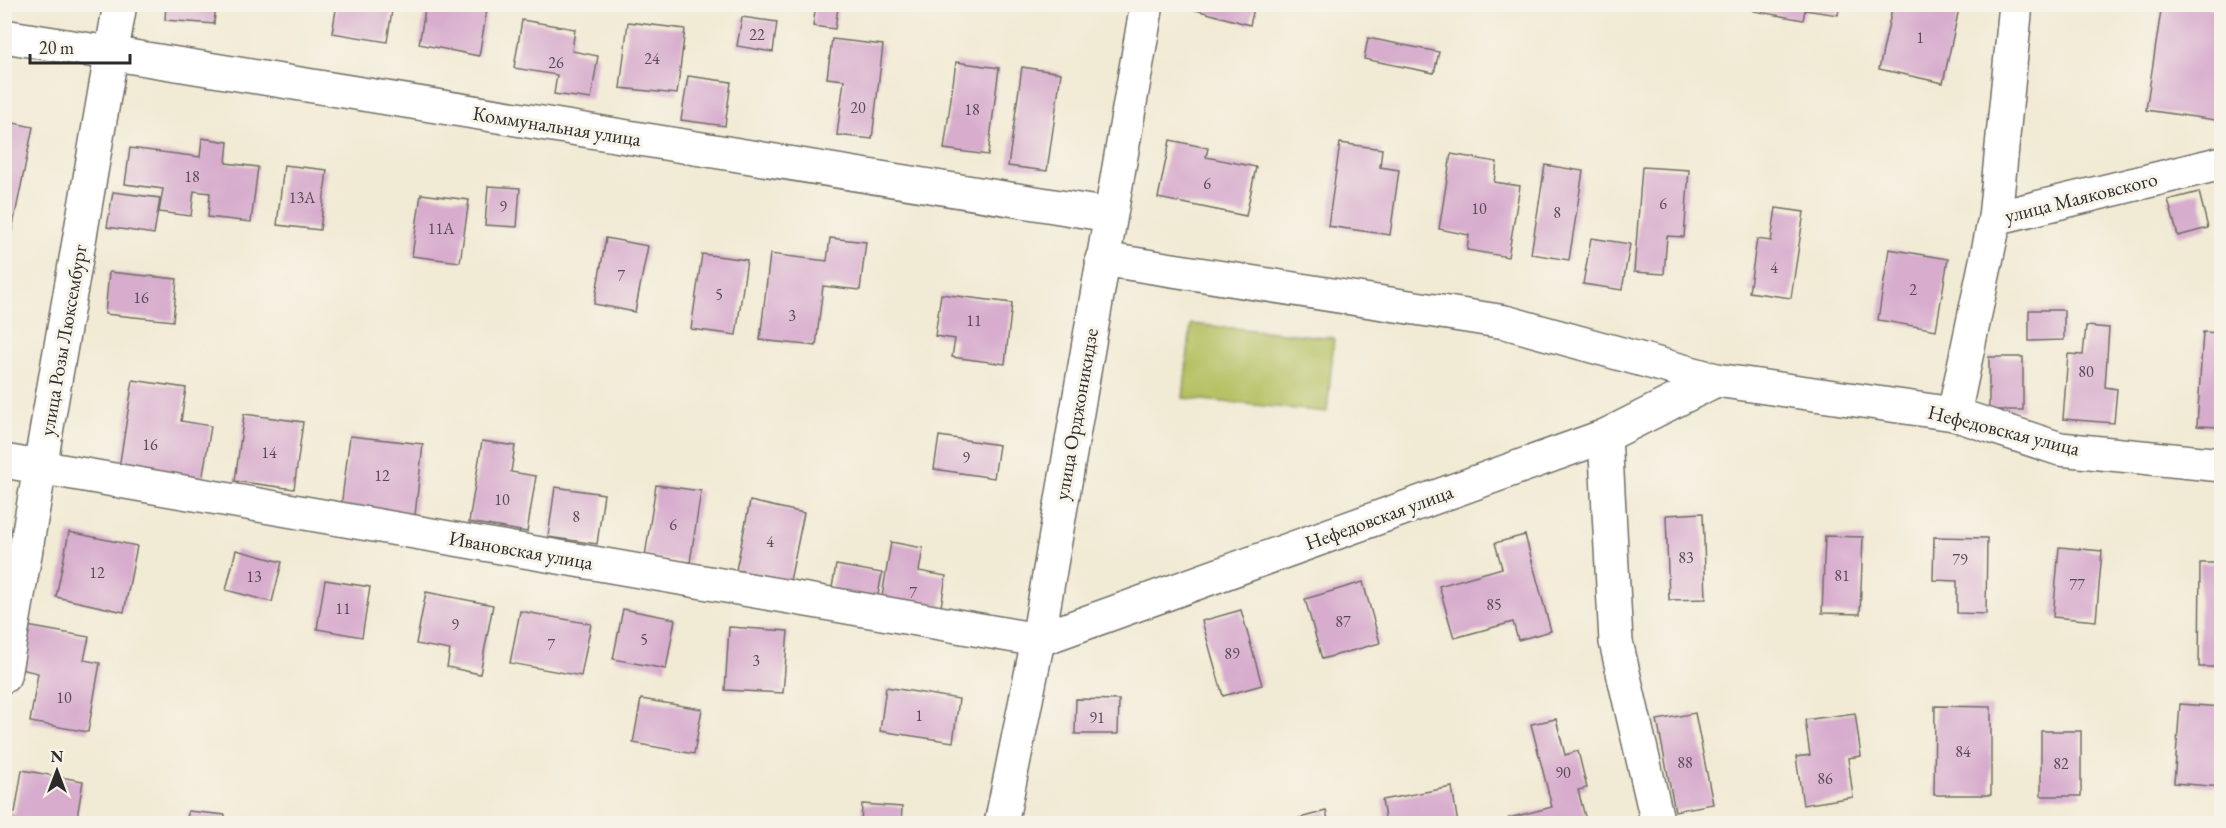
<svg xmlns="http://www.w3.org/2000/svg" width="2226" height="828" font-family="'EB Garamond',serif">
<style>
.green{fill:#b5c062;stroke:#707646;stroke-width:1.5}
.building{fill:#d7accd}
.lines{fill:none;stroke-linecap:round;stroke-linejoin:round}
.minor-casing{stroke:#706e66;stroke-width:36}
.minor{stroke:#fff;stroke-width:33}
.labels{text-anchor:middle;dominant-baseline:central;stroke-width:6;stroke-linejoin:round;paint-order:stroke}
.number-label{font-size:16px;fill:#564b54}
.street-label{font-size:20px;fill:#2b2b2b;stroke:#f7f3e8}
</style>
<rect width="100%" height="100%" fill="#f7f3e8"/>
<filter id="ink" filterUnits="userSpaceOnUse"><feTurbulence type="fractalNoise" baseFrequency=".0167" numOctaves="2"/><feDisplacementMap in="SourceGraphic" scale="12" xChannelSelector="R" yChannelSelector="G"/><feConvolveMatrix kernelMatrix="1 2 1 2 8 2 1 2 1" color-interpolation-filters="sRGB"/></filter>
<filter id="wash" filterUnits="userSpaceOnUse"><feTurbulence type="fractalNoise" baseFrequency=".008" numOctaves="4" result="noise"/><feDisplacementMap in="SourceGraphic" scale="24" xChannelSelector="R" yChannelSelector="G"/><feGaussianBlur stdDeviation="1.35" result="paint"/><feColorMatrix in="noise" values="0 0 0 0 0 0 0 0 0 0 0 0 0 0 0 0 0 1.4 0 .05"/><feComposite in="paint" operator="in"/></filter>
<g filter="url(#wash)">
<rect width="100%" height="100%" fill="#f1ead4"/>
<polygon class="green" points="1191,324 1334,338 1327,412 1183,398"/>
<g id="blocks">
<g class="building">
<polygon points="166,4 216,4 214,24 165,20"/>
<polygon points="337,4 393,4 387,42 332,33"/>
<polygon points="426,4 488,4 479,56 419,44"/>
<polygon points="816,4 838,7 835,29 813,26"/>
<polygon points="1185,4 1255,4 1250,25 1185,7"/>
<polygon points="1755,4 1840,4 1838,15 1805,10 1803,20 1754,11"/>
<polygon points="1893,4 1960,4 1943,83 1879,69"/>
<polygon points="2162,4 2191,4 2222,9 2222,121 2146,110"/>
<polygon points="742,17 777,22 773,52 737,46"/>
<polygon points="522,20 575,29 572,51 598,56 591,99 554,94 557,75 514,68"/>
<polygon points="628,22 685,29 677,94 620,88"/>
<polygon points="1368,38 1439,52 1434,73 1364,59"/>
<polygon points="832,39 883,45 872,139 837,135 844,80 827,78"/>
<polygon points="956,62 999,68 988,155 944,149"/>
<polygon points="1022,67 1061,73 1047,171 1008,166"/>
<polygon points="688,76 731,82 725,126 681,120"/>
<polygon points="4,121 33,127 10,240 4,239"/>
<polygon points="202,138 228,142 226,163 258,167 251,222 208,217 210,193 194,191 191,216 159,212 163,189 125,184 130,148 200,157"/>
<polygon points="1170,140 1208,148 1206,157 1256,167 1246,216 1158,198"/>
<polygon points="1340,143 1382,149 1380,167 1399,170 1390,235 1328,226"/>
<polygon points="1451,154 1497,162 1494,182 1520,186 1508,257 1467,250 1469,235 1439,229"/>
<polygon points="284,165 327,170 320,230 277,225"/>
<polygon points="1545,165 1583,171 1569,260 1531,254"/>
<polygon points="1642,167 1689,170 1684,237 1667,236 1664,274 1634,272"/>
<polygon points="488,186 520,188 517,227 485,225"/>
<polygon points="113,192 160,198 154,234 107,227"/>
<polygon points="2199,192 2208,228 2178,236 2168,200"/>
<polygon points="421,194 469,200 460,262 412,256"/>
<polygon points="1776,208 1804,212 1791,298 1749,292 1757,239 1771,241"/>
<polygon points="606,238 648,246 635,312 594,304"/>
<polygon points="830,238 866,242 860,290 823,286 816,346 760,340 770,254 827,261"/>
<polygon points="1591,238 1630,244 1622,290 1583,284"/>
<polygon points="1889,249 1948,259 1936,330 1878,320"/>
<polygon points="702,254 747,260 736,335 691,329"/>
<polygon points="109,272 177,279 173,321 105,314"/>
<polygon points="941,294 1012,303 1005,364 952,357 955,339 935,336"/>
<polygon points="2029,310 2064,310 2064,340 2029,341"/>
<polygon points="2086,326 2109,328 2105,387 2117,389 2114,423 2063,419 2068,354 2083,355"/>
<polygon points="2203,332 2222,333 2222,427 2197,426"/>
<rect x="1989" y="357" width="34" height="53"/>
<polygon points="133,380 186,388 181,421 211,426 202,481 119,468"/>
<polygon points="244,414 303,422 294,489 235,481"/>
<polygon points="350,436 423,444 415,515 341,507"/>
<polygon points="939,436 999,445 994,478 934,469"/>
<polygon points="482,441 515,446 511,472 536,476 527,532 469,522"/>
<polygon points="656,485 701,491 690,563 645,556"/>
<polygon points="555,487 604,494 597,544 548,537"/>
<polygon points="750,501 804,513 790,581 736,570"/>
<polygon points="1703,513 1706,599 1669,600 1666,515"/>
<polygon points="69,532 137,546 124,612 56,597"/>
<polygon points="1525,535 1551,631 1518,640 1513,622 1454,638 1439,586 1502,568 1495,543"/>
<polygon points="1825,536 1863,537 1860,614 1822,613"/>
<polygon points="1934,537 1987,538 1986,614 1957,613 1957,581 1933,580"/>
<polygon points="891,542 923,548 919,571 946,576 939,619 880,609"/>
<polygon points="2059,547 2102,551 2096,621 2053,617"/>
<polygon points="236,550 282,562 272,602 226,590"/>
<polygon points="2200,563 2222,563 2222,667 2199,667"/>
<polygon points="836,565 882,573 877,601 831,593"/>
<polygon points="325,580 370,587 362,637 317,629"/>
<polygon points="1363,582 1380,643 1322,659 1305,599"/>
<polygon points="426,592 493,605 480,674 447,667 450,650 416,644"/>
<polygon points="623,609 675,619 666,669 613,659"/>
<polygon points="1241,610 1262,685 1223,696 1202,621"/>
<polygon points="520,611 591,624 581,676 510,663"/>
<polygon points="27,626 89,637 84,660 100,663 88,732 30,722 38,673 20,669"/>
<polygon points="729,627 788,631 783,693 725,690"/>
<polygon points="886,687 959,699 953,742 880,731"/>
<polygon points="641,699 702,709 694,754 633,743"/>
<polygon points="1076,699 1119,700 1118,734 1075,734"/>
<polygon points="2180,704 2222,707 2222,787 2174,783"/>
<polygon points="1935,706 1991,707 1991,795 1934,795"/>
<polygon points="1695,713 1713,804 1675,811 1657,720"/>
<polygon points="1855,713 1861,756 1848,758 1853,797 1803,805 1796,757 1810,755 1805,720"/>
<polygon points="1556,719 1565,755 1578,751 1587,788 1578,790 1587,824 1511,824 1509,818 1552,807 1531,724"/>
<rect x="2041" y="731" width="40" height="65"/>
<polygon points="22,770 83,781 76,824 4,824 4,811 15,813"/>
<polygon points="1452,787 1458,824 1386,824 1382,800"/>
<polygon points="862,804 902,807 901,824 861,824"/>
<polygon points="188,811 225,815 224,824 187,824"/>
<polygon points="1326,811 1329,824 1281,824 1281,823"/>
</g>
</g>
</g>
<g filter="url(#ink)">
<use href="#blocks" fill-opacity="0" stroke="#706e66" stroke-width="1.5"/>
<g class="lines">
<defs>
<g id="minor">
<polyline points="4,36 1109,215"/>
<polyline points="1995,218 2016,4"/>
<polyline points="1102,259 1505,322 1716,380 1954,414 2060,449 2222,465"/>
<polyline points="1954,414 1995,218 2222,163"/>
<polyline points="1605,436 1616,642 1658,824"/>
<polyline points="4,461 1038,640 1605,436 1716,380"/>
<polyline points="4,676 120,4"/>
<polyline points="1001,824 1038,640 1147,4"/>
</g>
</defs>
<use href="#minor" class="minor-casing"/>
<use href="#minor" class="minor"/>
</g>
</g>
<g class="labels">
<g class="number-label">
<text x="757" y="34">22</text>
<text x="1920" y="37">1</text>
<text x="652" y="58">24</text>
<text x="556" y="62">26</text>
<text x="858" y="107">20</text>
<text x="972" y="109">18</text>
<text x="192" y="176">18</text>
<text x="1207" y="183">6</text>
<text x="302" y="197">13А</text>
<text x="1663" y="203">6</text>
<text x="503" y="206">9</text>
<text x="1479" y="208">10</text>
<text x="1557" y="212">8</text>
<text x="441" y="228">11А</text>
<text x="1774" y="267">4</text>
<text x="621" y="275">7</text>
<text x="1913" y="289">2</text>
<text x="719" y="294">5</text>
<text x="141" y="297">16</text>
<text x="792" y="315">3</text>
<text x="974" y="320">11</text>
<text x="2086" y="371">80</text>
<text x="150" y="444">16</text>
<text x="269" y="452">14</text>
<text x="966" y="457">9</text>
<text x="382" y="475">12</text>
<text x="502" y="499">10</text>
<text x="576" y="516">8</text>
<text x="673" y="524">6</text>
<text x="770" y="541">4</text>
<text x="1686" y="557">83</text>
<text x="1960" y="559">79</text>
<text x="97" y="572">12</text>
<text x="1842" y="575">81</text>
<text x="254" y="576">13</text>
<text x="2077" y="584">77</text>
<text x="913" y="592">7</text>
<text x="1494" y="604">85</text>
<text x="343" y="608">11</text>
<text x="1343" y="621">87</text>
<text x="455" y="624">9</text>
<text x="644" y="639">5</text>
<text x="551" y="644">7</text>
<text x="1232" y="653">89</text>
<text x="756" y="660">3</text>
<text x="64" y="697">10</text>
<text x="919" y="715">1</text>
<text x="1097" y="717">91</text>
<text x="1963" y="751">84</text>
<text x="1685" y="762">88</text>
<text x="2061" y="763">82</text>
<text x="1563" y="772">90</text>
<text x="1825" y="778">86</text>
</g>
<g class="street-label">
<text transform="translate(557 126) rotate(9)">Коммунальная улица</text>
<text transform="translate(2081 197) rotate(-14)">улица Маяковского</text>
<text transform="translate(63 340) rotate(-80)">улица Розы Люксембург</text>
<text transform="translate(1076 414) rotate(-80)">улица Орджоникидзе</text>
<text transform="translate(2004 430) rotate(14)">Нефедовская улица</text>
<text transform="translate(1379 517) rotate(-20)">Нефедовская улица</text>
<text transform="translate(521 550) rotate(10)">Ивановская улица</text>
</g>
</g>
<rect width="2226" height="828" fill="none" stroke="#f7f3e8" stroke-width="24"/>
<g transform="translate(57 771)" stroke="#f7f3e8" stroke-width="4.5" paint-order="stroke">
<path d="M0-4.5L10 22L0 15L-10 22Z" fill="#2b2b2b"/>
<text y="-9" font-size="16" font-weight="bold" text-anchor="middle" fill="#2b2b2b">N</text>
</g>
<path d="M30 54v9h100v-9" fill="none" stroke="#2b2b2b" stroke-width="3"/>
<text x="39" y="54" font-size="18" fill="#2b2b2b" stroke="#f7f3e8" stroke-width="4.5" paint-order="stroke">20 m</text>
</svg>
